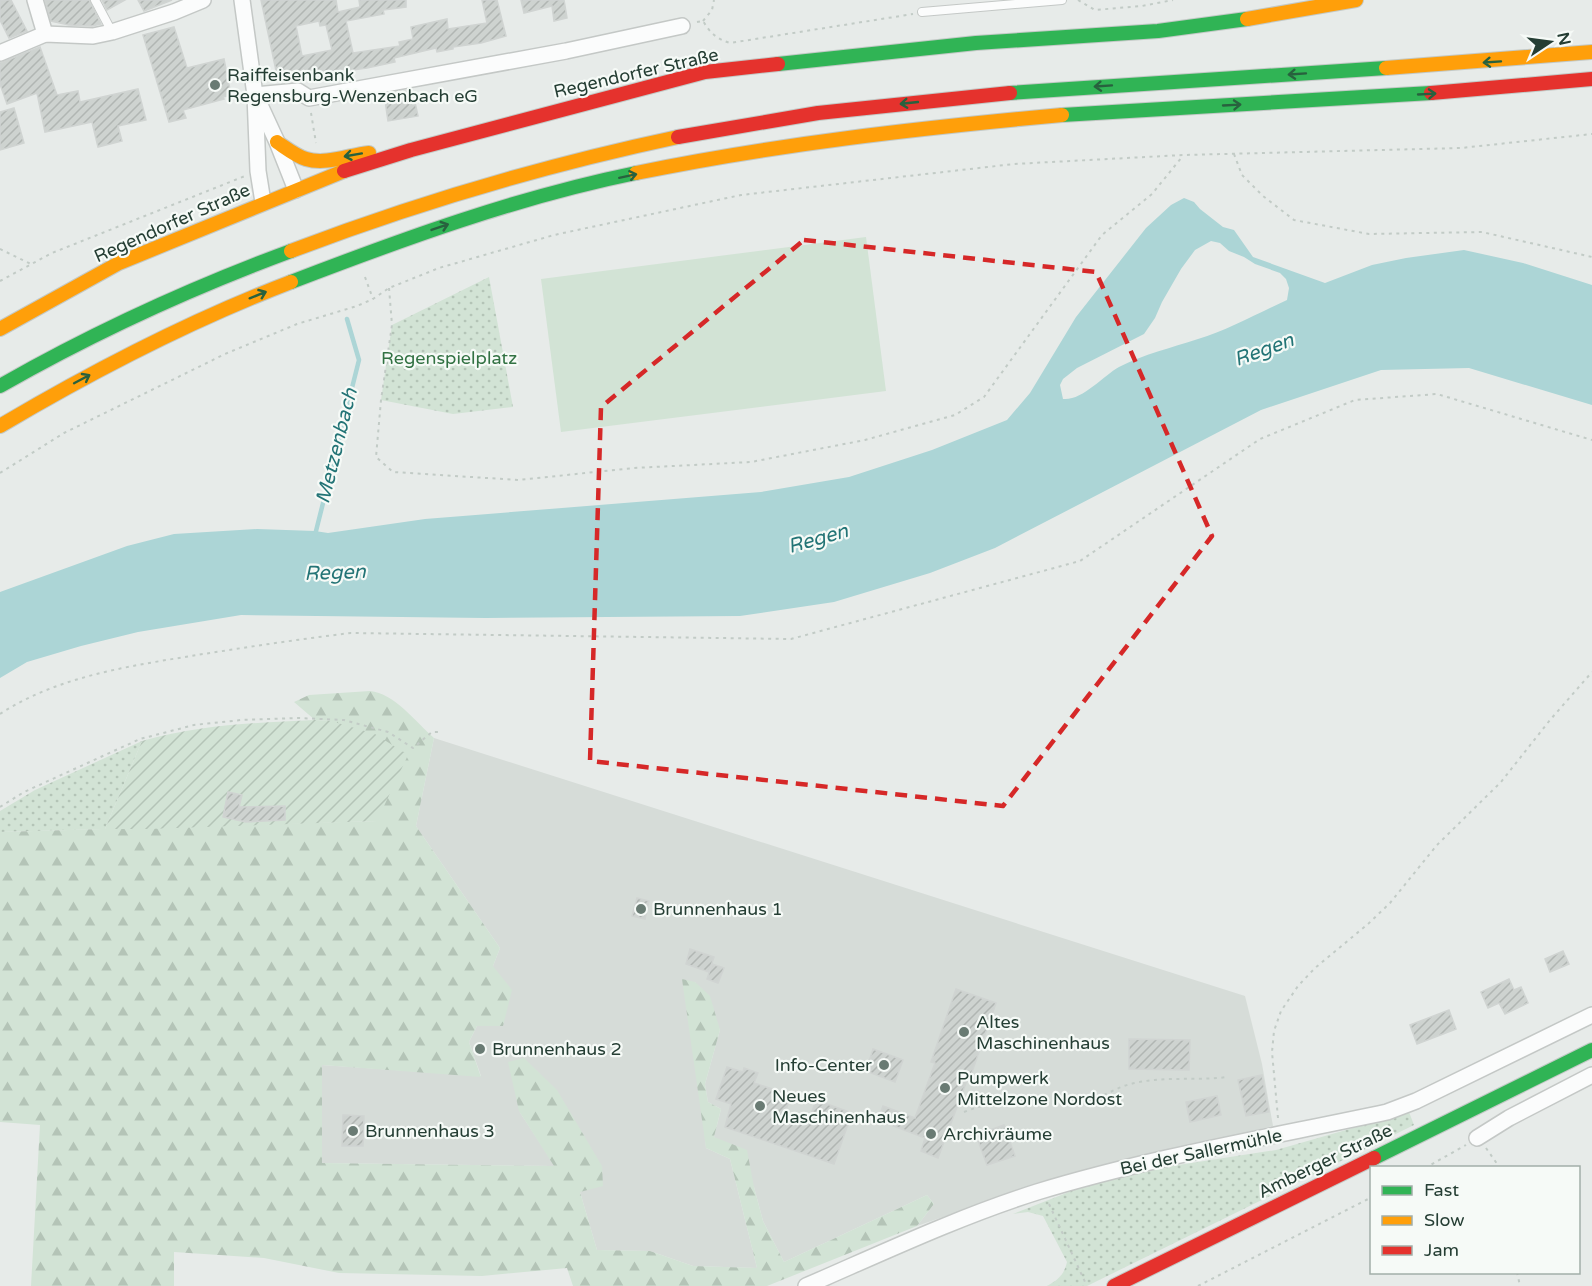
<svg xmlns="http://www.w3.org/2000/svg" width="1592" height="1286" font-family="'Varela Round',sans-serif">
<style>
.built{fill:#d6dcd8}
.grass{fill:url(#grass-dots)}
.forest{fill:url(#forest-firs)}
.garden{fill:url(#garden-furrows)}
.pitch{fill:#d2e3d5}
.water{fill:#acd5d6;fill-rule:evenodd}
.lines{fill:none;stroke-linecap:round;stroke-linejoin:round}
.stream{stroke:#acd5d6;stroke-width:4.5}
.building{fill:url(#building-hatch);stroke:#d0d4d2;stroke-width:1.5;fill-rule:evenodd}
.lane-casing{stroke:#c4c8c6;stroke-width:10}
.street-casing{stroke:#c4c8c6;stroke-width:18}
.fast-casing{stroke:#c3c9c6;stroke-width:16}
.slow-casing{stroke:#c3c9c6;stroke-width:16}
.jam-casing{stroke:#c3c9c6;stroke-width:16}
.path{stroke:#c2cbc6;stroke-width:2;stroke-dasharray:3 4.5;stroke-linecap:butt}
.lane{stroke:#fbfcfc;stroke-width:8}
.street{stroke:#fbfcfc;stroke-width:15}
.fast{stroke:#30b455;stroke-width:14}
.slow{stroke:#ff9f0a;stroke-width:14}
.jam{stroke:#e5322d;stroke-width:14}
.oneway{stroke:#28613e}
.marked{fill:none;stroke:#d62828;stroke-width:4.5;stroke-dasharray:12 8;stroke-linejoin:round}
.poi-dot{fill:#697b73;stroke:#f6faf7;stroke-width:2}
.labels{text-anchor:middle;dominant-baseline:central;stroke-width:4.5;stroke-linejoin:round;paint-order:stroke}
.street-label{font-size:18px;fill:#253e34;stroke:#f6faf7}
.poi-label{font-size:18px;fill:#253e34;stroke:#f6faf7;text-anchor:start}
.park-label{font-size:18px;fill:#327243;stroke:#f6faf7}
.water-label{font-size:20px;font-style:italic;fill:#237476;stroke:#f6faf7}
</style>
<defs>
<pattern id="grass-dots" width="8" height="8" patternUnits="userSpaceOnUse" patternTransform="scale(1.5)"><rect width="8" height="8" fill="#d2e3d5"/><path d="M2 2h.1M6 6h.1" fill="none" stroke="#b4c4b7" stroke-width="1.8" stroke-linecap="round"/></pattern>
<pattern id="forest-firs" width="22" height="20" patternUnits="userSpaceOnUse" patternTransform="scale(1.5)"><rect width="22" height="20" fill="#d2e3d5"/><path d="M5 1l3.5 6h-7zM16 11l3.5 6h-7z" fill="#b4c4b7"/></pattern>
<pattern id="garden-furrows" width="10" height="10" patternUnits="userSpaceOnUse" patternTransform="scale(1.5)"><rect width="10" height="10" fill="#d2e3d5"/><path d="M-1 1l2-2M0 10L10 0M9 11l2-2" fill="none" stroke="#b4c4b7"/></pattern>
<pattern id="building-hatch" width="6" height="6" patternUnits="userSpaceOnUse" patternTransform="scale(1.5)"><rect width="6" height="6" fill="#ced3d0"/><path d="M-1 1l2-2M0 6l6-6M5 7l2-2" fill="none" stroke="#b1b6b3"/></pattern>
</defs>
<rect width="100%" height="100%" fill="#e7ebe9"/>
<polygon class="built" points="434,738 1245,996 1262,1064 1273,1126 1046,1181 917,1226 934,1204 927,1195 784,1262 763,1221 754,1187 714,1137 721,1109 708,1102 705,1084 720,1030 695,982 706,1148 730,1159 757,1268 693,1266 650,1251 597,1250 580,1192 519,1111 555,1166 322,1163 322,1065 481,1076 469,1042 477,1026 503,1026 493,966 500,948 416,826"/>
<g class="grass">
<polygon points="489,277 513,407 453,414 381,400 392,325"/>
<polygon points="142,741 105,829 0,832 0,811 35,790"/>
<path d="M1409 1112 1414 1125 1087 1286H1047C1058 1280 1064 1275 1067 1262L1043 1216 1028 1212 1013 1214 1079 1188 1105 1181 1159 1168 1276 1150Z"/>
</g>
<path class="forest" d="M370 691C394 693 416 722 434 738L416 826 500 948 493 966 512 990 503 1026H477L469 1042 481 1077 322 1065V1163L554 1166 519 1111 508 1062 524 1058 557 1090 602 1166 603 1186 580 1192 597 1250 650 1251 693 1266 757 1268 730 1159 706 1148 682 979 695 982 710 996 720 1030 705 1084 708 1102 721 1109 714 1137 747 1150 754 1187 763 1221 784 1262 927 1195 934 1204 917 1226 767 1286H573L567 1268 482 1276 339 1273 264 1258 174 1252V1286H31L40 1125 0 1122V832L377 821 331 721 315 720 294 702 309 695Z"/>
<path class="garden" d="M315 720 331 721 375 734 408 755 377 821 148 829H105L142 741C203 724 253 723 315 720Z"/>
<polygon class="pitch" points="866,237 886,391 561,432 541,279"/>
<path class="water" d="M1184 198 1194 202 1200 209 1223 227 1234 230 1253 257 1325 283 1372 265 1406 258 1464 250 1523 263 1592 285V405L1469 368 1381 370 1261 410 995 548 930 573 834 602 740 616 486 618 241 615 138 632 81 646 27 662 0 678V592L127 546 174 534 257 529 315 531 328 533 425 519 761 492 849 477 932 450 1007 420 1030 393 1076 317 1146 228 1171 205ZM1211 241 1220 243 1229 251 1244 257 1255 264 1280 273 1286 279 1289 288 1287 300C1258 313 1228 330 1198 339 1171 348 1144 354 1119 367 1103 376 1082 401 1063 399L1060 385 1063 379 1077 368 1144 334 1155 318 1162 302 1181 269 1195 250Z"/>
<g class="lines">
<polyline class="stream" points="315,535 359,360 347,319"/>
</g>
<g class="building">
<polygon points="0,0 11,0 27,31 9,38 0,20"/>
<polygon points="45,0 89,0 101,24 92,26 69,25 51,21"/>
<polygon points="102,0 125,0 107,10"/>
<polygon points="138,0 172,0 144,11"/>
<path d="M261 0H336L338 12 360 7 359 0H406V7L383 10 384 14 346 21 353 53 400 46 399 42 413 39 411 27 447 19 448 29 487 23 482 0H497L506 36 481 43 453 47V49L437 52 436 48 394 58 395 62 367 68 346 71V69L319 74 318 72 278 80ZM319 21 320 26 326 25 332 50 302 56 296 26Z"/>
<polygon points="521,0 564,0 567,18 554,21 552,6 524,13"/>
<polygon points="174,27 187,68 224,59 231,95 223,97 224,99 183,110 186,118 169,122 143,35"/>
<polygon points="40,47 57,95 78,91 80,102 138,89 146,120 118,126 122,141 98,147 92,122 45,132 37,93 7,104 0,84 0,63"/>
<polygon points="406,91 408,103 415,102 418,116 388,121 384,94"/>
<polygon points="14,108 24,143 0,150 0,112"/>
<polygon points="228,792 242,795 239,807 285,806 285,820 246,822 223,817"/>
<polygon points="637,898 649,901 645,919 632,916"/>
<polygon points="690,949 714,957 709,972 686,964"/>
<polygon points="1563,951 1569,964 1550,972 1545,959"/>
<polygon points="712,964 724,968 718,983 707,979"/>
<polygon points="1509,979 1514,990 1521,987 1528,1003 1505,1014 1499,1003 1488,1008 1481,992"/>
<polygon points="956,989 996,1003 971,1075 969,1075 938,1158 921,1151 925,1138 878,1120 883,1106 915,1118 935,1063 931,1062"/>
<polygon points="1449,1010 1456,1029 1417,1044 1410,1025"/>
<polygon points="1129,1039 1190,1040 1189,1070 1129,1069"/>
<polygon points="873,1049 903,1060 895,1082 866,1071"/>
<polygon points="727,1067 743,1072 744,1068 758,1073 754,1083 791,1095 785,1113 809,1120 816,1100 852,1113 834,1164 725,1127 731,1104 716,1099"/>
<polygon points="1262,1075 1269,1112 1246,1116 1238,1080"/>
<polygon points="1217,1096 1221,1115 1190,1122 1186,1102"/>
<polygon points="343,1115 364,1116 363,1146 342,1146"/>
<polygon points="1004,1125 1015,1156 987,1165 976,1135"/>
</g>
<g class="lines">
<defs>
<g id="lane">
<polyline points="95,0 112,32"/>
<polyline points="922,12 1062,0"/>
</g>
<g id="street">
<polyline points="35,0 45,34"/>
<polyline points="242,0 255,95 258,171 263,202"/>
<polyline points="0,53 45,34 93,36 112,32 174,12 203,0"/>
<polyline points="255,95 298,91 309,98 566,51 682,26"/>
<polyline points="259,103 277,142 296,190"/>
<polyline points="1477,1138 1509,1118 1592,1075"/>
<path d="M806 1286C882 1253 958 1217 1037 1192 1152 1157 1270 1137 1387 1112L1416 1101 1592 1015"/>
</g>
<g id="fast">
<polyline points="778,64 976,43 1158,31 1247,19"/>
<polyline points="1010,93 1386,68"/>
<polyline points="1062,115 1431,93"/>
<path d="M291 282C403 239 518 197 636 173"/>
<path d="M0 386C93 333 191 288 291 251"/>
<polyline points="1374,1158 1592,1050"/>
</g>
<g id="slow">
<polyline points="1247,19 1356,0"/>
<polyline points="1386,68 1592,52"/>
<path d="M277 142C286 148 296 156 306 159 326 165 349 155 369 153"/>
<path d="M636 173C777 144 920 128 1062 115"/>
<path d="M291 251C417 203 546 165 678 137"/>
<polyline points="0,329 119,263 344,171"/>
<path d="M0 426C93 371 189 321 291 282"/>
</g>
<g id="jam">
<polyline points="1431,93 1592,79"/>
<polyline points="678,137 818,113 1010,93"/>
<polyline points="344,171 411,150 705,72 778,64"/>
<polyline points="1114,1286 1374,1158"/>
</g>
</defs>
<use href="#lane" class="lane-casing"/>
<use href="#street" class="street-casing"/>
<use href="#fast" class="fast-casing"/>
<use href="#slow" class="slow-casing"/>
<use href="#jam" class="jam-casing"/>
<g class="path">
<polyline points="1078,0 1095,10 1142,6 1173,0"/>
<polyline points="703,21 712,10 714,0"/>
<path d="M697 22 703 21C710 33 717 39 730 43L913 14"/>
<polyline points="311,113 316,143"/>
<polyline points="1234,154 1242,175 1263,196 1294,220 1369,234 1482,232 1592,257"/>
<polyline points="0,249 31,264"/>
<polyline points="365,277 373,299"/>
<polyline points="0,281 52,253 245,176"/>
<polyline points="389,288 392,325 381,400 376,457 393,472 518,480 634,468 751,462 865,440 955,415 984,397 1102,235 1152,194 1182,157"/>
<polyline points="0,473 64,433 225,354 297,324 357,306 373,299 389,288 439,268 554,235 741,195 1014,164 1183,155 1461,148 1592,134"/>
<path d="M0 714C58 676 130 666 197 655 248 647 300 639 351 633L791 639 1080 561 1260 439 1355 400 1437 394 1592 440"/>
<polyline points="0,807 24,792 140,739 194,725 241,720 298,718 344,720 388,732 413,748 432,732 440,732"/>
<path d="M964 1112C987 1103 1009 1099 1032 1100 1049 1100 1066 1103 1083 1101 1102 1099 1117 1086 1135 1083 1165 1076 1196 1081 1227 1077"/>
<polyline points="1278,1118 1272,1052 1274,1031 1281,1011 1298,986 1315,968 1368,924 1390,903 1437,845 1501,782 1550,720 1592,672"/>
<polyline points="1486,1148 1500,1168"/>
<polyline points="1425,1168 1466,1145"/>
<polyline points="1049,1204 1086,1284"/>
<polyline points="1517,1272 1520,1286"/>
<polyline points="1198,1286 1372,1197"/>
</g>
<use href="#lane" class="lane"/>
<use href="#street" class="street"/>
<use href="#fast" class="fast"/>
<use href="#slow" class="slow"/>
<use href="#jam" class="jam"/>
</g>
<defs><path id="oneway-shaft" d="M-6 0H5M1.5-3L5.5 0L1.5 3" fill="none" stroke-width="1.6" stroke-linecap="round" stroke-linejoin="round" transform="scale(1.5)"/></defs>
<g class="oneway">
<use href="#oneway-shaft" transform="translate(1492 62) rotate(176)"/>
<use href="#oneway-shaft" transform="translate(1297 74) rotate(176)"/>
<use href="#oneway-shaft" transform="translate(1103 86) rotate(176)"/>
<use href="#oneway-shaft" transform="translate(1427 94) rotate(-3)"/>
<use href="#oneway-shaft" transform="translate(909 103) rotate(174)"/>
<use href="#oneway-shaft" transform="translate(1232 105) rotate(-3)"/>
<use href="#oneway-shaft" transform="translate(353 155) rotate(170)"/>
<use href="#oneway-shaft" transform="translate(628 176) rotate(-12)"/>
<use href="#oneway-shaft" transform="translate(440 227) rotate(-19)"/>
<use href="#oneway-shaft" transform="translate(258 295) rotate(-22)"/>
<use href="#oneway-shaft" transform="translate(82 379) rotate(-28)"/>
</g>
<path class="marked" d="M804 240 1096 272 1212 536 1003 806 590 761 601 407Z"/>
<g class="poi-dot">
<circle cx="215" cy="85" r="6"/>
<circle cx="641" cy="909" r="6"/>
<circle cx="964" cy="1032" r="6"/>
<circle cx="480" cy="1049" r="6"/>
<circle cx="884" cy="1065" r="6"/>
<circle cx="945" cy="1088" r="6"/>
<circle cx="760" cy="1106" r="6"/>
<circle cx="353" cy="1131" r="6"/>
<circle cx="931" cy="1134" r="6"/>
</g>
<g class="labels">
<g class="street-label">
<text transform="translate(636 73) rotate(-13)">Regendorfer Straße</text>
<text transform="translate(172 223) rotate(-24)">Regendorfer Straße</text>
<text transform="translate(1201 1152) rotate(-12)">Bei der Sallermühle</text>
<text transform="translate(1325 1161) rotate(-26)">Amberger Straße</text>
</g>
<g class="poi-label">
<text x="227" y="75">Raiffeisenbank<tspan x="227" dy="21">Regensburg-Wenzenbach eG</tspan></text>
<text x="653" y="909">Brunnenhaus 1</text>
<text x="976" y="1022">Altes<tspan x="976" dy="21">Maschinenhaus</tspan></text>
<text x="492" y="1049">Brunnenhaus 2</text>
<text x="872" y="1065" text-anchor="end">Info-Center</text>
<text x="957" y="1078">Pumpwerk<tspan x="957" dy="21">Mittelzone Nordost</tspan></text>
<text x="772" y="1096">Neues<tspan x="772" dy="21">Maschinenhaus</tspan></text>
<text x="365" y="1131">Brunnenhaus 3</text>
<text x="943" y="1134">Archivräume</text>
</g>
<g class="park-label">
<text x="449" y="358">Regenspielplatz</text>
</g>
<g class="water-label">
<text transform="translate(1264 350) rotate(-20)">Regen</text>
<text transform="translate(337 446) rotate(-76)">Metzenbach</text>
<text transform="translate(818 539) rotate(-16)">Regen</text>
<text transform="translate(335 573) rotate(-2)">Regen</text>
</g>
</g>
<rect x="1370" y="1166" width="210" height="108" fill="#f6faf7" stroke="#a2afa9" stroke-width="1.5"/>
<rect x="1382" y="1186" width="30" height="9" fill="#30b455" stroke="#a2afa9" stroke-width="1.5"/>
<text x="1424" y="1196" font-size="18" fill="#253e34">Fast</text>
<rect x="1382" y="1216" width="30" height="9" fill="#ff9f0a" stroke="#a2afa9" stroke-width="1.5"/>
<text x="1424" y="1226" font-size="18" fill="#253e34">Slow</text>
<rect x="1382" y="1246" width="30" height="9" fill="#e5322d" stroke="#a2afa9" stroke-width="1.5"/>
<text x="1424" y="1256" font-size="18" fill="#253e34">Jam</text>
<g transform="translate(1550 42) rotate(77)" stroke="#f6faf7" stroke-width="4.5" paint-order="stroke">
<path d="M0-4.5L10 22L0 15L-10 22Z" fill="#253e34"/>
<text y="-9" font-size="16" font-weight="bold" text-anchor="middle" fill="#253e34">N</text>
</g>
</svg>
